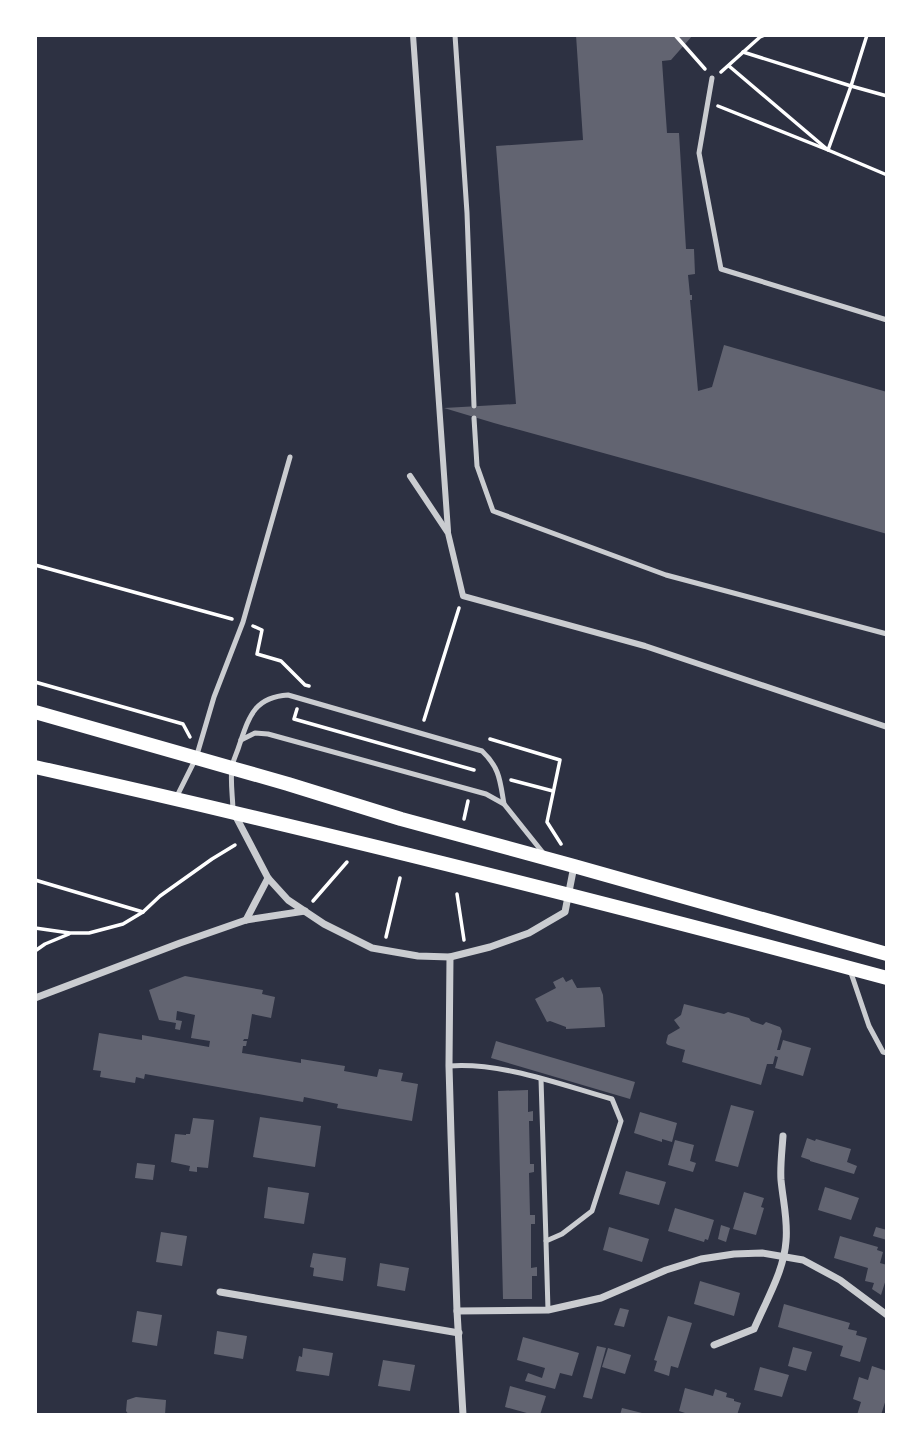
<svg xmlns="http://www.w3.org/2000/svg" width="922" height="1450" font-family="Roboto,sans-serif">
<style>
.building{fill:#626471}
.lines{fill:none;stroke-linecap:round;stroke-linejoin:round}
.path{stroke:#fff;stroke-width:3.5}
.service{stroke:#caccd0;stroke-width:5}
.pedestrian{stroke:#caccd0;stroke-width:6}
.minor{stroke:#caccd0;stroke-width:7}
.secondary{stroke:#fff;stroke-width:14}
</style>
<rect width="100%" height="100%" fill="#2d3142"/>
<g class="building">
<polygon points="576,35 693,35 671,60 662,61 667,133 679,133 686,249 694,249 695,274 688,275 690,295 692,295 692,300 690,300 698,391 712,387 724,345 887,392 887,534 694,478 494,423 444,408 516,404 496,146 583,140"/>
<polygon points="185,976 263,990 262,994 275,997 271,1018 252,1014 248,1039 244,1039 243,1041 247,1041 246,1046 243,1046 242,1053 301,1063 301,1059 345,1066 344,1071 377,1077 379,1069 403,1073 401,1081 418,1084 412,1121 337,1108 338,1104 304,1097 303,1102 145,1074 144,1079 136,1077 135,1083 100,1077 101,1071 93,1070 99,1033 142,1040 142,1035 209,1047 210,1041 191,1038 195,1015 177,1011 176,1020 182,1021 180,1030 175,1029 176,1023 159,1020 149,990"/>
<polygon points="563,977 566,982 572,979 577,988 600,987 603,995 605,1027 566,1029 566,1027 550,1021 547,1022 535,999 556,988 553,982"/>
<polygon points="684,1004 724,1014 728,1012 749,1018 751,1021 763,1025 766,1022 780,1027 782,1031 777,1050 780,1050 783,1040 811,1048 803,1076 775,1068 778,1057 775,1056 773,1064 767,1064 761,1085 682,1062 685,1050 668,1045 666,1043 668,1035 680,1028 674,1020 681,1015"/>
<polygon points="496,1041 635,1082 630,1099 491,1058"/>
<polygon points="528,1090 528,1112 533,1111 533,1121 529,1121 530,1164 534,1164 534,1172 529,1173 530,1215 535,1215 535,1224 531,1224 531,1268 537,1267 537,1276 532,1276 532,1299 503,1299 498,1091"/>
<polygon points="731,1105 754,1111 738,1167 715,1161"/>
<polygon points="640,1112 677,1123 672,1142 662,1139 662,1142 634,1133"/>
<polygon points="260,1117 321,1126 315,1167 253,1157"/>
<polygon points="193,1118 214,1120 208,1168 197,1167 197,1172 189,1171 190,1166 171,1162 175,1134 186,1135 186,1134 190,1134"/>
<polygon points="807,1138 815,1141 816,1139 851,1149 847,1162 857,1166 854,1174 810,1161 810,1160 801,1157"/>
<polygon points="675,1140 694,1145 690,1161 696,1163 693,1172 668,1165"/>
<polygon points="137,1163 155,1165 153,1180 135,1178"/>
<polygon points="626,1171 666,1182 659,1205 619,1194"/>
<polygon points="268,1187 309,1193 304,1224 264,1218"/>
<polygon points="825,1187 859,1198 851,1220 818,1210"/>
<polygon points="744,1192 764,1198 761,1207 764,1208 756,1235 733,1229"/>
<polygon points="675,1208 714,1220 708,1240 705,1239 704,1242 668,1231"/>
<polygon points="721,1225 730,1228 726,1242 718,1239"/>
<polygon points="609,1227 649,1239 642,1262 603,1250"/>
<polygon points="876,1227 887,1230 887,1240 873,1236"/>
<polygon points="161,1232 187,1236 182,1266 156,1262"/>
<polygon points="840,1236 878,1247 877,1250 883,1252 880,1263 887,1265 887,1276 881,1295 872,1289 874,1283 865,1281 868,1268 834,1258"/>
<polygon points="313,1253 346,1258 343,1281 313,1276 314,1268 310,1267"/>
<polygon points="380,1263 409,1268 405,1291 377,1286"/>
<polygon points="700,1281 740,1293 734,1316 694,1304"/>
<polygon points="784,1304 850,1323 848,1329 857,1331 856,1335 867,1338 860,1362 840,1356 843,1346 778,1327"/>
<polygon points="620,1308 629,1310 624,1327 614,1325"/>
<polygon points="137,1311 162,1315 157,1346 132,1342"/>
<polygon points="668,1316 692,1323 678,1368 671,1366 669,1376 654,1371 657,1361 654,1360"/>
<polygon points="217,1331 247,1336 243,1359 214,1354"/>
<polygon points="523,1337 579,1353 572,1376 560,1373 555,1389 525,1381 528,1373 542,1378 545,1368 517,1360"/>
<polygon points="597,1346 606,1348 592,1399 583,1397"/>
<polygon points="793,1347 812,1352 806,1371 788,1366"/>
<polygon points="303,1348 333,1353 329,1376 296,1371 299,1356 302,1357"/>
<polygon points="608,1348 631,1355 625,1374 602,1367"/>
<polygon points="383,1360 415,1365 410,1391 378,1386"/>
<polygon points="872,1366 887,1371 887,1396 881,1415 857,1415 861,1402 853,1399 859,1377 868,1380"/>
<polygon points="760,1367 789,1375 782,1397 754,1390"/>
<polygon points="510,1386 546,1396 540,1415 534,1415 505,1407"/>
<polygon points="685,1388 713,1396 715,1389 727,1393 726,1397 734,1399 734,1401 741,1403 737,1415 691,1415 679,1411"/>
<polygon points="136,1397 166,1400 165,1415 129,1415 126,1411 127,1400"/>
<polygon points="622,1408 646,1414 646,1415 620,1415"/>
</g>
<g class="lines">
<g class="path">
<polyline points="675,35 705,69"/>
<polyline points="743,52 851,86 887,96"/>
<polyline points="729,66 828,150 887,175"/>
<polyline points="721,72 760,37 765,35"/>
<polyline points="718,106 828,150 851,86 867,35"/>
<polyline points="35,565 232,619"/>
<polyline points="253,626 262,630 257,654 281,661 305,685 309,686"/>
<polyline points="35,682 183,724 190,737"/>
<polyline points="297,709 294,719 474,770"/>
<polyline points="424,720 459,608"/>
<polyline points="490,739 560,760 547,822 561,844"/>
<polyline points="511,780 553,791"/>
<polyline points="464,819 468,801"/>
<polyline points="35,880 143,912"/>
<polyline points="457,894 464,940"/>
<polyline points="313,901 347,862"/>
<polyline points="35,928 70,933 89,933 123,924 143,912 160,896 212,859 235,845"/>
<polyline points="386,937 400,878"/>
<polyline points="35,951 45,944 69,934"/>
</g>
<g class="service">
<polyline points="455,35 467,213 474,406"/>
<polyline points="712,78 699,153 721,269 887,320"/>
<polyline points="474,418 477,466 493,511 666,575 887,634"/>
<polyline points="241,740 255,733 268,734 486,794 504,804 544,854"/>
<polyline points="176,798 196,758 214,697 243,622 290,457"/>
<path d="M233 812C233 798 230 782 232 767 233 760 237 753 239 746 249 717 254 697 288 695L482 751C500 768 500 781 504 804"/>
<polyline points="850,970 869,1026 883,1052 887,1053"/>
<path d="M449 1066C502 1062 562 1085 612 1099L621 1121 592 1211 562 1234 546 1241 548 1310"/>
<polyline points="541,1079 546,1241"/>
</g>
<g class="pedestrian">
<polyline points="413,35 448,531"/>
<polyline points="410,476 448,533 463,596 645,646 887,727"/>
</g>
<g class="minor">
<polyline points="234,813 268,878 288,900 324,924 372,948 418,956 450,957 490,947 529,933 565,912 574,866"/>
<polyline points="246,920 268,878"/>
<polyline points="450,957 449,1066 451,1135 457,1311 463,1415"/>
<polyline points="35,998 180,943 246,920 305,911"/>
<polyline points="220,1292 459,1333"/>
<polyline points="457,1311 548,1310 601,1298 666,1270 701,1259 734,1254 762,1253 803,1260 840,1280 887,1315"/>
<path d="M714 1345 754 1329C766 1301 784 1271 786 1241 788 1220 783 1201 781 1180 780 1166 782 1151 783 1136"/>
</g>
<g class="secondary">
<polyline points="35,712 288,784 401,819 574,866 887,954"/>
<path d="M35 767C321 831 604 902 887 978"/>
</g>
</g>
<rect width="922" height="1450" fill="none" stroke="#ffffff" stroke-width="74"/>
</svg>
